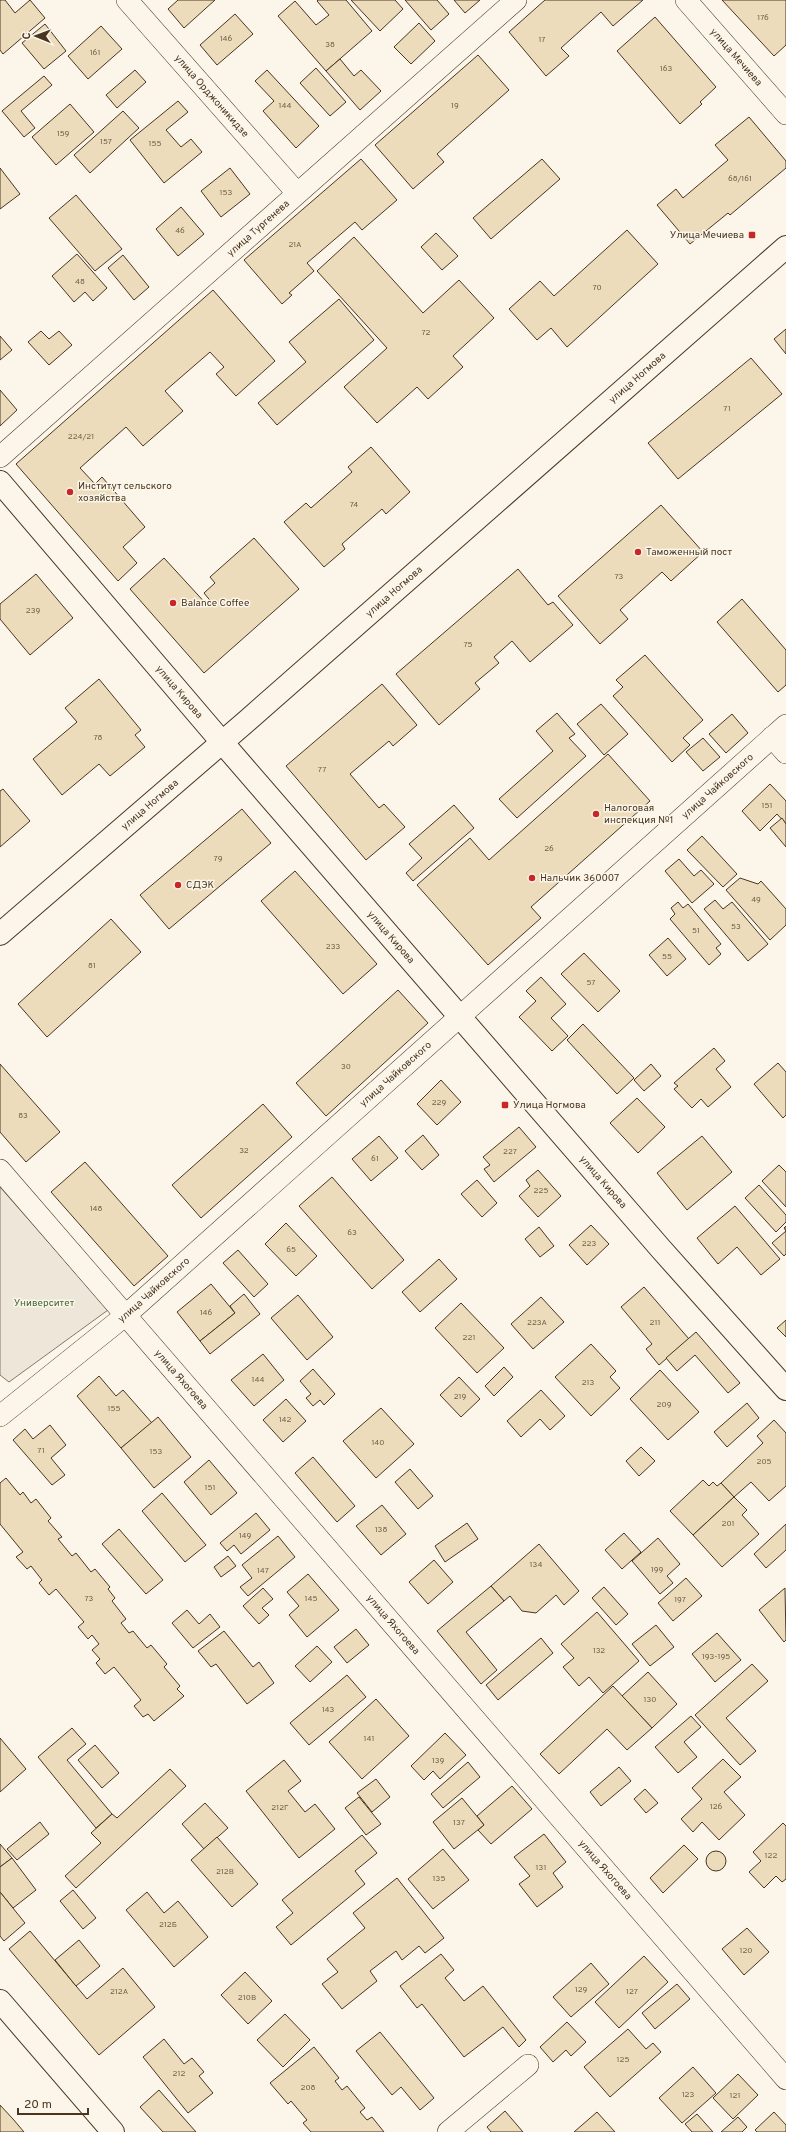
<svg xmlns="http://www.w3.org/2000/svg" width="786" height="2132" font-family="Overpass,sans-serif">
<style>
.green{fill:#ede6d9;stroke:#887966}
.building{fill:#ecdcbc;stroke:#4a3520}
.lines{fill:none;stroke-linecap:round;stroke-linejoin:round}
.minor-casing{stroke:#4a3520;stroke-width:22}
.tertiary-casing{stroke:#4a3520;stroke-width:24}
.secondary-casing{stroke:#4a3520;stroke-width:24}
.minor{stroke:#fbf6e9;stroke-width:21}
.tertiary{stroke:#fbf6e9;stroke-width:22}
.secondary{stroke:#fbf6e9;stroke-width:22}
.poi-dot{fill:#c62828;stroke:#fbf6e9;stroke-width:1.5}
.labels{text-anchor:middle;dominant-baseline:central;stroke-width:3;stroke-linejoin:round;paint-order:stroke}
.number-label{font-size:8px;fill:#725f47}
.street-label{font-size:10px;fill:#4a3520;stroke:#fbf6e9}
.poi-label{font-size:10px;fill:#4a3520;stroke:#fbf6e9;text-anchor:start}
.park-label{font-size:10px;fill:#436837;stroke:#fbf6e9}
</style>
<rect width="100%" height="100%" fill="#fbf6e9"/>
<polygon class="green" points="0,1187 108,1310 9,1382 0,1375"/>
<g class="building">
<polygon points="0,0 5,0 15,13 30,0 45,18 3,54 0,50"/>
<polygon points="178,0 215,0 184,28 168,9"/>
<polygon points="318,0 346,0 372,31 326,71 278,16 295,1 316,25 329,15 317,1"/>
<polygon points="351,0 395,0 403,9 380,31"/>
<polygon points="405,0 437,0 449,14 431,30"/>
<polygon points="454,0 480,0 465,13"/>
<polygon points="545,0 643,0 613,26 601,12 561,48 569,56 546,76 509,32"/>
<polygon points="722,0 786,0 786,45 774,56"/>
<polygon points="235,14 253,34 217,65 200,45"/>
<polygon points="655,17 716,87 700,102 702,104 680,124 617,51"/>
<polygon points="419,23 435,41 411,64 394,47"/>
<polygon points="45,24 66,51 44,69 22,43"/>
<polygon points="101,26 122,49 88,79 68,56"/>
<polygon points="478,55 509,90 437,154 444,162 413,189 375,145"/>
<polygon points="340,59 354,76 361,70 381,91 360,110 326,71"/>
<polygon points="316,68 346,102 330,116 300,83"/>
<polygon points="135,70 146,82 117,108 106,95"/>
<polygon points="267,70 319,126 296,148 263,111 274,101 255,81"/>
<polygon points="44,76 52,85 21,111 35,128 24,137 2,111"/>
<polygon points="178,101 188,112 166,130 181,147 191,139 202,152 164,183 130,140"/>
<polygon points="70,104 94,132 56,165 32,137"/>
<polygon points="123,111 139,128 90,173 74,155"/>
<polygon points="749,117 786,161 786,168 730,215 728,213 690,244 657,205 676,189 683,198 728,160 715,145"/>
<polygon points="361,159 397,200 362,230 355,222 307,263 314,271 289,293 292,295 282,304 244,260"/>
<polygon points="542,159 560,179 491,239 473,218"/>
<polygon points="0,168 20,194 0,209"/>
<polygon points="230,168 250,194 221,217 201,191"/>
<polygon points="76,195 122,249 95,271 49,218"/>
<polygon points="181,207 204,234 178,256 156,229"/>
<polygon points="627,230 658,264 567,347 551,328 537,340 509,309 540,281 554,296"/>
<polygon points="436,233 458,256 442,270 421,247"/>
<polygon points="354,237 423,313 459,280 494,318 453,356 463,367 428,399 417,387 377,423 344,387 387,348 317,271"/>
<polygon points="77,254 107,288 93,301 85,292 74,302 52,276"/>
<polygon points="123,255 149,287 134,300 108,268"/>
<polygon points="213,290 275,361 236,396 216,374 224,367 210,352 165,391 183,411 143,446 126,427 80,468 95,484 102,477 145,527 123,547 137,563 118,581 16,464"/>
<polygon points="339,299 374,340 277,425 258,403 306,362 289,342"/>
<polygon points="786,329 786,354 774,339"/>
<polygon points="41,331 49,339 59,331 72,345 49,365 28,342"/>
<polygon points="0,336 12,350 0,360"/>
<polygon points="751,358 782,394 678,479 648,443"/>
<polygon points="0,390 17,410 0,426"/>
<polygon points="371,447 410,492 386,514 382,509 342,544 345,549 324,567 284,522 306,503 311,508 352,472 348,467"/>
<polygon points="661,505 703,552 671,581 662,572 620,610 628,619 600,644 558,596"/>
<polygon points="254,538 299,589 204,673 130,589 164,558 209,607 213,604 204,593 215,583 210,577"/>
<polygon points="518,569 548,605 553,602 573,625 530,662 512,641 494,657 499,663 475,683 480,689 439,725 396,674"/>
<polygon points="36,574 73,618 30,655 0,619 0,604"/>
<polygon points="742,599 786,650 786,685 778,692 717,622"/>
<polygon points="645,655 703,720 683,738 690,745 672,762 613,696 623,687 616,680"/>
<polygon points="99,679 141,730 135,735 145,747 110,776 99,764 62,795 33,759 77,722 65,708"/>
<polygon points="382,684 417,725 393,746 389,741 350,774 379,808 384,804 405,827 366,860 286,766"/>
<polygon points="601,704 628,734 604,755 577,724"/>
<polygon points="557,713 575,734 569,738 586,756 517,818 499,799 553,751 536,731"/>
<polygon points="732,714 748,733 726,753 709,734"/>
<polygon points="703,738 720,757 703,771 686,752"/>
<polygon points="608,754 650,801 531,907 541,918 488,965 417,885 470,838 489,860"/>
<polygon points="770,784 786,801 786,824 777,814 760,831 742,811"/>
<polygon points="3,789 30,821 0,847 0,791"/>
<polygon points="454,805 474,828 413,881 406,873 422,858 409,844"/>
<polygon points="242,809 271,843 169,929 140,895"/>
<polygon points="782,818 786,824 786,847 770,828"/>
<polygon points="702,836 737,874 723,887 687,850"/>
<polygon points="679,859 694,876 701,870 714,884 692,903 665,871"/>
<polygon points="295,871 377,964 343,994 261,901"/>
<polygon points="740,878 758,884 761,881 786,909 786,925 770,940 726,890"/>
<polygon points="715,900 723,909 732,902 768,944 748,961 704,909"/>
<polygon points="678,902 683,908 688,904 721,944 716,948 721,954 709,965 670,919 675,914 671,908"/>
<polygon points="111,919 141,952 47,1037 18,1004"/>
<polygon points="668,938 686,959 667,976 649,955"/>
<polygon points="584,953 620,991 598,1012 561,974"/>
<polygon points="541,977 566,1004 551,1018 568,1036 552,1051 519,1017 536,1001 526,991"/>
<polygon points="398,990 428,1023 326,1116 296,1083"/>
<polygon points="583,1024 634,1078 617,1094 567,1040"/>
<polygon points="714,1048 725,1061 716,1069 731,1087 708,1107 701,1099 692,1108 674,1089 678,1086 674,1083"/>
<polygon points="778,1063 786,1072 786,1115 783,1118 754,1084"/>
<polygon points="0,1064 60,1132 26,1162 0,1132"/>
<polygon points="651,1064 661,1076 644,1091 634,1080"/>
<polygon points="441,1080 461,1102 437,1125 417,1104"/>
<polygon points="637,1098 665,1127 638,1153 610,1123"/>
<polygon points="263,1104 292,1137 201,1218 172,1185"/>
<polygon points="519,1127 536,1147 494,1182 484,1169 490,1165 483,1157"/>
<polygon points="423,1135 439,1155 422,1170 405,1151"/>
<polygon points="379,1136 398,1158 371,1181 352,1159"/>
<polygon points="702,1136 732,1172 687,1210 657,1173"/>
<polygon points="85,1162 168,1256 134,1286 51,1192"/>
<polygon points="779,1165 786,1172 786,1207 762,1181"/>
<polygon points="538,1170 561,1196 538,1217 519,1196 530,1186 526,1180"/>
<polygon points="332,1177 404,1260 372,1289 299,1206"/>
<polygon points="477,1180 497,1203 482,1217 461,1194"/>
<polygon points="759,1185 786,1215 786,1222 776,1232 745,1198"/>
<polygon points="735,1206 780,1259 761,1275 737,1247 718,1264 697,1238"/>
<polygon points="286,1223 317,1256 296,1276 265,1244"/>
<polygon points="591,1225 609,1244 587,1265 569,1245"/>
<polygon points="786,1226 786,1254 784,1256 772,1243 786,1231 784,1228"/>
<polygon points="539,1227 554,1246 540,1257 525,1239"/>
<polygon points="238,1250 268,1284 254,1297 223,1263"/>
<polygon points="439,1259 457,1279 420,1312 402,1292"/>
<polygon points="211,1284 235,1313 200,1341 177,1312"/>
<polygon points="644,1287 689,1339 659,1365 646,1349 652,1344 621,1307"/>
<polygon points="244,1294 260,1314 210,1354 200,1341 235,1313 230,1306"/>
<polygon points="298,1295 333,1337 307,1360 271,1318"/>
<polygon points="541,1297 564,1322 533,1349 511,1324"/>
<polygon points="461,1303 504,1348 477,1373 435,1328"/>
<polygon points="786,1320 786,1337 777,1328"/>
<polygon points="696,1332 740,1383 728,1393 695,1355 677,1371 666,1358"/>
<polygon points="591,1344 616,1371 610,1377 620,1388 591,1416 555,1377"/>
<polygon points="263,1354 284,1380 254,1406 231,1380"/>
<polygon points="504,1367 513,1377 494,1396 485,1386"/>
<polygon points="313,1369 335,1394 324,1405 320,1400 313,1406 306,1398 311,1394 300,1381"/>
<polygon points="660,1370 699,1412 668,1440 630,1399"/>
<polygon points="99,1376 116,1396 123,1390 152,1423 121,1448 77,1396"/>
<polygon points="459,1377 480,1399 461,1417 440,1395"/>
<polygon points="541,1390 565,1416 550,1430 540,1419 521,1437 507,1421"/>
<polygon points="286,1399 306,1421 283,1442 263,1420"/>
<polygon points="747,1403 759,1418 727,1447 714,1432"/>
<polygon points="381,1408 414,1444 376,1478 343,1441"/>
<polygon points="158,1417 191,1457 154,1488 121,1448"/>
<polygon points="774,1420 786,1433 786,1486 769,1501 751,1482 734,1497 721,1483 763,1443 757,1436"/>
<polygon points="50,1425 66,1445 51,1458 65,1475 52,1485 13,1440 25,1429 33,1439"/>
<polygon points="641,1447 655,1461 639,1476 626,1461"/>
<polygon points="313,1457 355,1506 337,1522 295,1473"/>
<polygon points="209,1460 237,1493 211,1515 184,1482"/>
<polygon points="410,1469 433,1496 418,1509 395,1482"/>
<polygon points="6,1478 20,1495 23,1492 31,1503 36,1499 51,1518 48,1521 62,1537 58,1539 72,1556 76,1553 91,1572 95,1569 110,1587 108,1589 115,1598 112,1601 126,1619 121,1623 129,1633 133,1631 147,1648 151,1645 167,1664 164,1667 180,1686 177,1689 184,1696 154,1721 148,1714 143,1717 134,1706 141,1700 114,1667 105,1674 96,1663 100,1659 92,1650 99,1644 92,1635 88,1639 78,1627 84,1622 56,1589 49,1595 39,1583 42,1580 31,1566 27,1569 16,1557 23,1552 0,1524 0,1483"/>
<polygon points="703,1480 709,1486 713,1482 717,1486 721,1483 734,1497 693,1535 670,1511"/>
<polygon points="162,1493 206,1545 185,1562 142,1511"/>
<polygon points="734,1497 747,1510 742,1515 759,1534 722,1567 693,1535"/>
<polygon points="382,1505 406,1534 381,1555 356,1526"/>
<polygon points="256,1513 270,1530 241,1554 234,1545 227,1551 220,1543"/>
<polygon points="467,1523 478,1539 445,1562 435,1546"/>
<polygon points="786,1524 786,1550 766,1568 754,1554"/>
<polygon points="119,1529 163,1580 146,1594 102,1544"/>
<polygon points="624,1533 641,1552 622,1569 605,1550"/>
<polygon points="278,1536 295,1557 248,1596 240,1587 252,1578 242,1565"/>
<polygon points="658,1538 680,1564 667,1576 673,1583 660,1594 632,1561"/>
<polygon points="539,1544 579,1591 564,1605 556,1595 536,1613 522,1611 510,1596 504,1601 491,1586"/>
<polygon points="228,1556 236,1566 221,1577 214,1567"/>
<polygon points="434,1560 453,1582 428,1604 409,1582"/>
<polygon points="308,1574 339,1610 307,1637 289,1615 299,1606 287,1592"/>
<polygon points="686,1578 702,1596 673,1621 658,1603"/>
<polygon points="491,1586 504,1601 466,1632 497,1670 481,1684 437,1631"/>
<polygon points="604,1587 628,1614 616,1625 592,1598"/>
<polygon points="263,1588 273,1599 262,1608 269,1615 259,1624 243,1606"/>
<polygon points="785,1588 786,1640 784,1642 759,1610"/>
<polygon points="187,1610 199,1624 210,1614 220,1627 193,1648 172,1623"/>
<polygon points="597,1612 639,1661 603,1693 589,1677 579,1686 563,1667 574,1658 561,1644"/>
<polygon points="656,1625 674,1647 650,1666 632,1644"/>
<polygon points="356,1629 369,1645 347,1663 334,1647"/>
<polygon points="224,1631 253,1667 259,1662 274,1683 247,1704 216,1664 211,1667 198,1651"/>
<polygon points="717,1633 741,1660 715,1682 692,1654"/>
<polygon points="541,1638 553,1653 498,1700 486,1685"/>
<polygon points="317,1646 332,1662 310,1682 295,1666"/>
<polygon points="752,1664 768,1681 726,1718 756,1751 740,1765 695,1715"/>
<polygon points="648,1672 677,1704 652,1728 622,1696"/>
<polygon points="347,1675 366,1697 309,1745 290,1723"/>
<polygon points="613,1686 652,1728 627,1750 607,1729 559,1774 540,1754"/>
<polygon points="376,1699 409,1736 362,1779 329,1742"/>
<polygon points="691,1716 701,1727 684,1742 697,1757 678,1773 655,1747"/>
<polygon points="72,1728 86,1744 67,1760 112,1814 96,1828 38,1757"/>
<polygon points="445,1733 466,1755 440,1779 433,1771 424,1780 411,1766"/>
<polygon points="0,1738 26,1769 0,1792"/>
<polygon points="95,1745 119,1773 102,1788 78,1760"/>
<polygon points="723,1759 741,1777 724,1792 745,1815 719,1840 702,1822 693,1832 681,1819 702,1799 692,1788"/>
<polygon points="284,1760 301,1781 288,1791 305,1812 315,1804 335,1829 299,1858 246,1791"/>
<polygon points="468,1762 480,1777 443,1808 431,1794"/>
<polygon points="619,1767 631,1781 601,1806 590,1792"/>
<polygon points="170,1769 186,1786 76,1888 65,1876 101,1843 91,1833 112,1814 117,1818"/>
<polygon points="376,1779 390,1797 372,1812 357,1793"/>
<polygon points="512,1786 532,1809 491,1844 478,1830 484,1825 477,1816"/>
<polygon points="645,1789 658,1803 646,1813 634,1799"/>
<polygon points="359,1797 381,1824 366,1835 345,1808"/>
<polygon points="462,1798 484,1825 454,1849 433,1822"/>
<polygon points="205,1803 228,1828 204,1849 182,1824"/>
<polygon points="40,1822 49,1834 17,1860 7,1849"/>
<polygon points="783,1823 786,1826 786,1879 782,1882 776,1876 764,1888 749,1872 761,1861 753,1852"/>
<polygon points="544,1834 566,1862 553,1873 563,1887 537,1907 519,1884 530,1876 514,1857"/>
<polygon points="362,1835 377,1853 355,1871 365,1884 291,1945 276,1927 293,1913 282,1900"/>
<polygon points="217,1837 258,1884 232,1907 191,1860"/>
<polygon points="0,1844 12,1858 0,1867"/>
<polygon points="684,1845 698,1859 663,1893 650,1878"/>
<polygon points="443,1849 469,1880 433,1909 408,1879"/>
<circle cx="716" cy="1861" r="10"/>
<polygon points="12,1858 36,1890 13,1908 0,1892 0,1867"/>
<polygon points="397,1878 444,1938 425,1953 419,1946 402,1960 396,1951 370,1971 377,1981 342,2009 322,1984 338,1972 327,1959 365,1928 353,1913"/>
<polygon points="73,1890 96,1918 83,1929 60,1901"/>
<polygon points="0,1892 25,1923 4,1941 0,1936"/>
<polygon points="147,1892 164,1913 178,1901 208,1937 174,1967 126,1910"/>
<polygon points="747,1928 769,1952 744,1975 722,1949"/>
<polygon points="30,1931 87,1999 123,1968 155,2007 99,2055 9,1949"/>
<polygon points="79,1940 100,1966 76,1986 55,1960"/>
<polygon points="441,1954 454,1970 445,1978 464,2001 483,1986 526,2040 519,2047 503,2027 464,2057 422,2004 417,2008 400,1986"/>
<polygon points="644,1956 668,1982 619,2028 595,2002"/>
<polygon points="591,1963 609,1984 571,2017 553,1997"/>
<polygon points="245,1972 272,2001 248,2024 221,1995"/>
<polygon points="677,1984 690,1999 655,2029 642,2013"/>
<polygon points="285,2014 310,2040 283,2067 257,2040"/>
<polygon points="567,2022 586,2042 571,2056 566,2050 553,2062 540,2047"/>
<polygon points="628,2029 646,2049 653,2043 661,2052 610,2097 584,2067"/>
<polygon points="380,2032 434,2098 420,2110 401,2087 392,2095 356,2051"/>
<polygon points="164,2039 184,2064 192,2058 204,2072 199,2076 213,2093 188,2113 143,2057"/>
<polygon points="314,2047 339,2078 335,2081 342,2090 347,2086 365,2108 360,2112 367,2120 372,2117 384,2132 311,2132 303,2123 307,2120 291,2101 288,2104 270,2083"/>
<polygon points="693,2067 716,2093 682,2123 659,2098"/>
<polygon points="738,2074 758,2095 733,2119 713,2098"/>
<polygon points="159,2090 196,2132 163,2132 140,2107"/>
<polygon points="0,2105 13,2119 24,2132 0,2132"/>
<polygon points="505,2111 523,2132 491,2132 487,2127"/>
<polygon points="597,2112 615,2132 574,2132"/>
<polygon points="774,2112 786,2125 786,2132 757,2132 755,2130"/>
<polygon points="697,2114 713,2132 692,2132 685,2124"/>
<polygon points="738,2117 747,2127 742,2132 721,2132"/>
</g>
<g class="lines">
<defs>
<g id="minor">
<path id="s1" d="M127 0 297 193"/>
<path id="s2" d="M686 0 786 114"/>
<path id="s3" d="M0 457 516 0"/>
<polyline points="772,737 786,753"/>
<path id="s4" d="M0 1170 786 2079"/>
<path id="s5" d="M0 1416 126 1315 786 725"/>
<polyline points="448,2132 528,2065"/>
</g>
<g id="tertiary">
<path id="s6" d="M0 934 248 720 786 247"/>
<polyline points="0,2001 113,2132"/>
</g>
<g id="secondary">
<path id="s7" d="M0 482 221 741 661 1249 786 1389"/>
</g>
</defs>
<use href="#minor" class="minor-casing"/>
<use href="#tertiary" class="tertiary-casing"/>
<use href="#secondary" class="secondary-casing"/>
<use href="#minor" class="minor"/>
<use href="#tertiary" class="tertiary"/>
<use href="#secondary" class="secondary"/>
</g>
<g class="poi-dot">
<rect x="748" y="231" width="8" height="8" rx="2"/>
<circle cx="70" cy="492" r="4"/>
<circle cx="638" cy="552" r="4"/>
<circle cx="173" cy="603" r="4"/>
<circle cx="596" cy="814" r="4"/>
<circle cx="532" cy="878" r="4"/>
<circle cx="178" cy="885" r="4"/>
<rect x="501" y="1101" width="8" height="8" rx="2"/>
</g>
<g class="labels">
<g class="number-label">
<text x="763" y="18">176</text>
<text x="226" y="39">146</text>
<text x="542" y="40">17</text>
<text x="330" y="45">38</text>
<text x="95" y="53">161</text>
<text x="666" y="69">163</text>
<text x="285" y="106">144</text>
<text x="455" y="106">19</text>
<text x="63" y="134">159</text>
<text x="106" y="142">157</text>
<text x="155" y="144">155</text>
<text x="740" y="179">68/161</text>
<text x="226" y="193">153</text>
<text x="180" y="231">46</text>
<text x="295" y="245">21А</text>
<text x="80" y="282">48</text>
<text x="597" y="288">70</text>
<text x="426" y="333">72</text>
<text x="727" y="409">71</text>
<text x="81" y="437">224/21</text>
<text x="354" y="505">74</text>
<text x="619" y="577">73</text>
<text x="33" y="611">239</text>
<text x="468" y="645">75</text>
<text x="98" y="738">78</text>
<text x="322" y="770">77</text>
<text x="767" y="806">151</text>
<text x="549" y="849">26</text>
<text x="218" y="859">79</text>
<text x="756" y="900">49</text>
<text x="736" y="927">53</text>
<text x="696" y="931">51</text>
<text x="333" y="947">233</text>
<text x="667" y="957">55</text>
<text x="92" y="966">81</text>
<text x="591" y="983">57</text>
<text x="346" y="1067">30</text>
<text x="439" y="1103">229</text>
<text x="23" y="1116">83</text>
<text x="244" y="1151">32</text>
<text x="510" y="1152">227</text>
<text x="375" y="1159">61</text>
<text x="541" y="1191">225</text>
<text x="96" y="1209">148</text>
<text x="352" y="1233">63</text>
<text x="589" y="1244">223</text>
<text x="291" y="1250">65</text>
<text x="206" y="1313">146</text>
<text x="537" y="1323">223А</text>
<text x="655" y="1323">211</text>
<text x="469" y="1338">221</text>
<text x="258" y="1380">144</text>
<text x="588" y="1383">213</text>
<text x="460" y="1397">219</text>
<text x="664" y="1405">209</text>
<text x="114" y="1409">155</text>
<text x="285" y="1420">142</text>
<text x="378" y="1443">140</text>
<text x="41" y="1451">71</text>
<text x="156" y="1452">153</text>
<text x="764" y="1462">205</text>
<text x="210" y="1488">151</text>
<text x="728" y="1524">201</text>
<text x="381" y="1530">138</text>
<text x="245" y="1536">149</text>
<text x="536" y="1565">134</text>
<text x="657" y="1570">199</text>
<text x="263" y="1571">147</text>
<text x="89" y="1599">73</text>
<text x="311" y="1599">145</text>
<text x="680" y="1600">197</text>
<text x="599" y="1651">132</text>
<text x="716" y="1657">193-195</text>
<text x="650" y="1700">130</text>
<text x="328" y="1710">143</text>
<text x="369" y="1739">141</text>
<text x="438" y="1761">139</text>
<text x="716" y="1807">126</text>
<text x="280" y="1808">212Г</text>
<text x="459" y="1823">137</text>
<text x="771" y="1856">122</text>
<text x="541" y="1868">131</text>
<text x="225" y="1872">212В</text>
<text x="439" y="1879">135</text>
<text x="168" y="1925">212Б</text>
<text x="746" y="1951">120</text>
<text x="581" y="1990">129</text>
<text x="119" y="1992">212А</text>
<text x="632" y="1992">127</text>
<text x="247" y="1998">210В</text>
<text x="623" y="2060">125</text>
<text x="179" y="2074">212</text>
<text x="308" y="2088">208</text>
<text x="688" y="2095">123</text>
<text x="735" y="2096">121</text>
</g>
<g class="street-label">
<text stroke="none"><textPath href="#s2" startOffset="76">улица Мечиева</textPath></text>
<text stroke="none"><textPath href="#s1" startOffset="128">улица Орджоникидзе</textPath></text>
<text stroke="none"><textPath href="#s3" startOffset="345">улица Тургенева</textPath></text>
<text stroke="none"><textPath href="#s6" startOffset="846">улица Ногмова</textPath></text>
<text stroke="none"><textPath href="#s6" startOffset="522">улица Ногмова</textPath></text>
<text stroke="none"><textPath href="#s7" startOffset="276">улица Кирова</textPath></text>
<text stroke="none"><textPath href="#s5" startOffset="955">улица Чайковского</textPath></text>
<text stroke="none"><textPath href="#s6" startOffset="198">улица Ногмова</textPath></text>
<text stroke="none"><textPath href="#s7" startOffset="600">улица Кирова</textPath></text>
<text stroke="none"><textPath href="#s5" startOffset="523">улица Чайковского</textPath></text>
<text stroke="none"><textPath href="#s7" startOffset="924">улица Кирова</textPath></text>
<text stroke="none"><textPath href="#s5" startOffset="199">улица Чайковского</textPath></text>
<text stroke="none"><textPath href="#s4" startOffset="277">улица Яхогоева</textPath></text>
<text stroke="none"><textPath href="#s4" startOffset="601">улица Яхогоева</textPath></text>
<text stroke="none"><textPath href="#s4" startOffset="925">улица Яхогоева</textPath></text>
</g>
<g class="poi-label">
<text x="744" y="235" text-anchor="end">Улица Мечиева</text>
<text x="78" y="486">Институт сельского<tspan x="78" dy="12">хозяйства</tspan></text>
<text x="646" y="552">Таможенный пост</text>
<text x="181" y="603">Balance Coffee</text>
<text x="604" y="808">Налоговая<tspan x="604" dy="12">инспекция №1</tspan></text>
<text x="540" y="878">Нальчик 360007</text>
<text x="186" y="885">СДЭК</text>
<text x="513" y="1105">Улица Ногмова</text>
</g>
<g class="park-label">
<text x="44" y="1303">Университет</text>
</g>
</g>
<g transform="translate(36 36) rotate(271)" stroke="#fbf6e9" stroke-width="3" paint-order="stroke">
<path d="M0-3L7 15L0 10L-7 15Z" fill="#4a3520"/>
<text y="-6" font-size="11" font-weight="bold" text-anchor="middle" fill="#4a3520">С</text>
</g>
<path d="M18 2108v6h70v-6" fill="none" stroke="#4a3520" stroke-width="2"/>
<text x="24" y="2108" font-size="12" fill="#4a3520" stroke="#fbf6e9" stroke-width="3" paint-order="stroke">20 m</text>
</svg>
